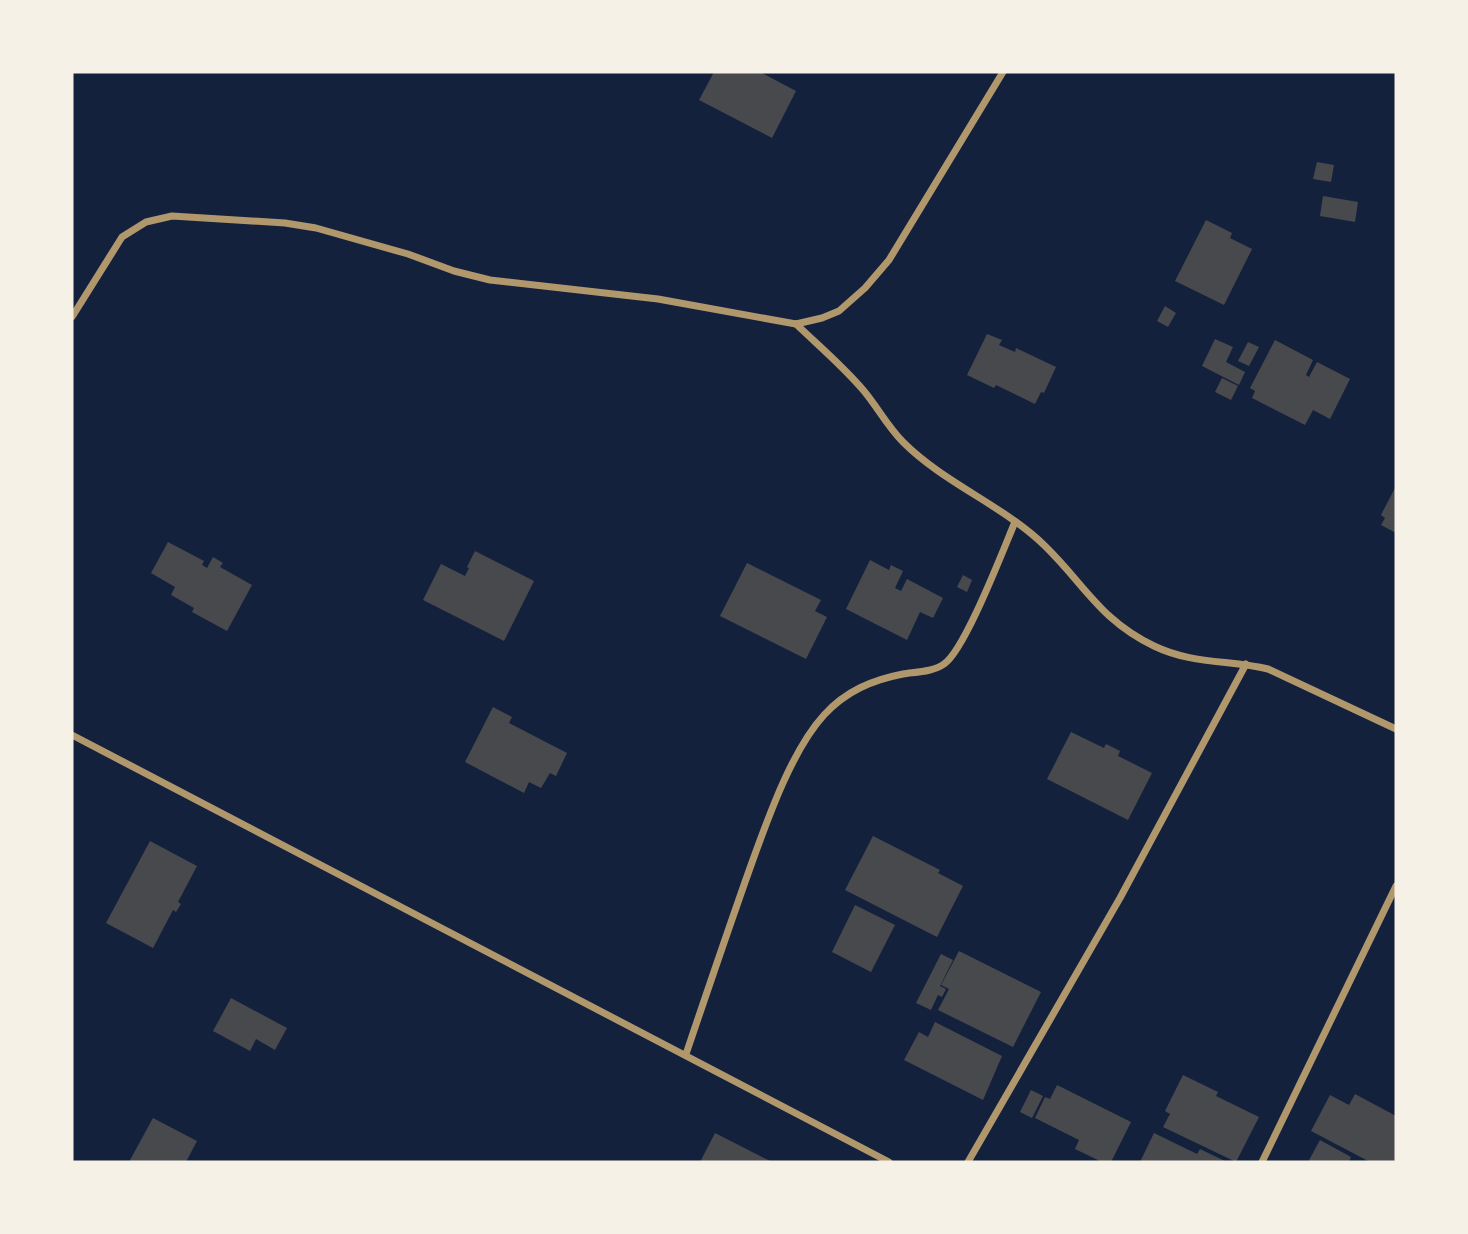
<svg xmlns="http://www.w3.org/2000/svg" width="1468" height="1234" font-family="'Varela Round',sans-serif">
<style>
.building{fill:#48494c}
.lines{fill:none;stroke-linecap:round;stroke-linejoin:round}
.minor{stroke:#b1986c;stroke-width:7}
</style>
<rect width="100%" height="100%" fill="#14213d"/>
<g class="building">
<polygon points="714,72 760,72 796,91 772,138 699,100"/>
<polygon points="1317,162 1334,165 1331,182 1313,179"/>
<polygon points="1323,196 1358,202 1355,222 1320,216"/>
<polygon points="1206,220 1232,233 1230,238 1252,249 1224,305 1175,281"/>
<polygon points="1165,306 1176,313 1168,327 1157,321"/>
<polygon points="987,334 1002,340 999,345 1015,352 1016,348 1056,367 1044,393 1041,392 1035,404 996,385 994,388 967,375"/>
<polygon points="1215,339 1233,347 1226,362 1245,372 1239,385 1202,366"/>
<polygon points="1275,340 1313,360 1306,375 1309,377 1317,362 1350,379 1330,419 1313,410 1305,425 1252,398 1255,391 1250,388"/>
<polygon points="1248,342 1259,347 1249,366 1238,361"/>
<polygon points="1222,378 1238,386 1231,400 1215,392"/>
<polygon points="1396,486 1396,533 1381,525 1385,518 1381,515"/>
<polygon points="168,542 204,561 202,565 207,568 213,557 223,563 220,567 252,585 227,631 192,612 194,608 171,595 175,587 151,573"/>
<polygon points="475,551 534,581 504,641 423,600 441,564 465,576 469,568 467,567"/>
<polygon points="870,560 889,570 891,565 903,571 895,588 901,591 907,579 943,598 933,618 920,612 907,640 846,609"/>
<polygon points="747,563 821,600 815,611 827,617 806,659 720,616"/>
<polygon points="963,575 972,580 967,592 957,587"/>
<polygon points="493,707 512,717 509,723 567,753 556,776 550,773 541,788 529,782 524,793 465,762"/>
<polygon points="1071,732 1104,748 1106,744 1120,751 1118,756 1152,773 1128,820 1047,779"/>
<polygon points="873,836 940,870 938,873 963,886 937,937 845,890"/>
<polygon points="150,841 197,866 178,902 181,904 176,912 173,910 153,948 106,923"/>
<polygon points="855,905 895,925 871,972 832,952"/>
<polygon points="959,951 1041,992 1013,1047 938,1010 949,989 941,985"/>
<polygon points="941,954 953,960 940,986 946,989 942,997 938,995 931,1010 916,1003"/>
<polygon points="231,998 287,1028 275,1050 256,1039 250,1051 213,1031"/>
<polygon points="935,1022 1002,1056 983,1100 904,1060 919,1032 928,1037"/>
<polygon points="1183,1075 1218,1092 1216,1096 1259,1117 1236,1162 1163,1127 1170,1114 1165,1111"/>
<polygon points="1057,1085 1131,1122 1111,1162 1102,1162 1075,1149 1079,1140 1035,1118 1045,1097 1050,1099"/>
<polygon points="1031,1090 1043,1096 1032,1118 1020,1112"/>
<polygon points="1355,1094 1396,1116 1396,1162 1370,1162 1311,1131 1330,1095 1349,1105"/>
<polygon points="153,1118 197,1141 186,1162 129,1162"/>
<polygon points="715,1133 772,1162 700,1162"/>
<polygon points="1154,1133 1197,1154 1200,1149 1227,1162 1140,1162"/>
<polygon points="1320,1140 1351,1157 1349,1162 1308,1162"/>
</g>
<g class="lines">
<g class="minor">
<polyline points="72,317 122,237 146,222 172,216 285,223 316,228 408,254 454,271 490,280 658,299 796,324 822,318 839,311 865,288 889,260 1003,72"/>
<path d="M796 324C819 346 844 367 864 391 878 408 888 427 903 442 945 484 1003 505 1045 546 1085 585 1100 620 1154 646 1191 664 1229 660 1268 669L1396 729"/>
<polyline points="72,735 889,1162"/>
<path d="M686 1054C707 992 728 930 750 868 767 821 791 751 824 715 846 691 872 680 903 674 915 672 933 672 944 664 965 650 1003 550 1015 522"/>
<polyline points="968,1162 1120,898 1246,664"/>
<polyline points="1262,1162 1396,886"/>
</g>
</g>
<rect width="1468" height="1234" fill="none" stroke="#f6f1e7" stroke-width="147"/>
</svg>
